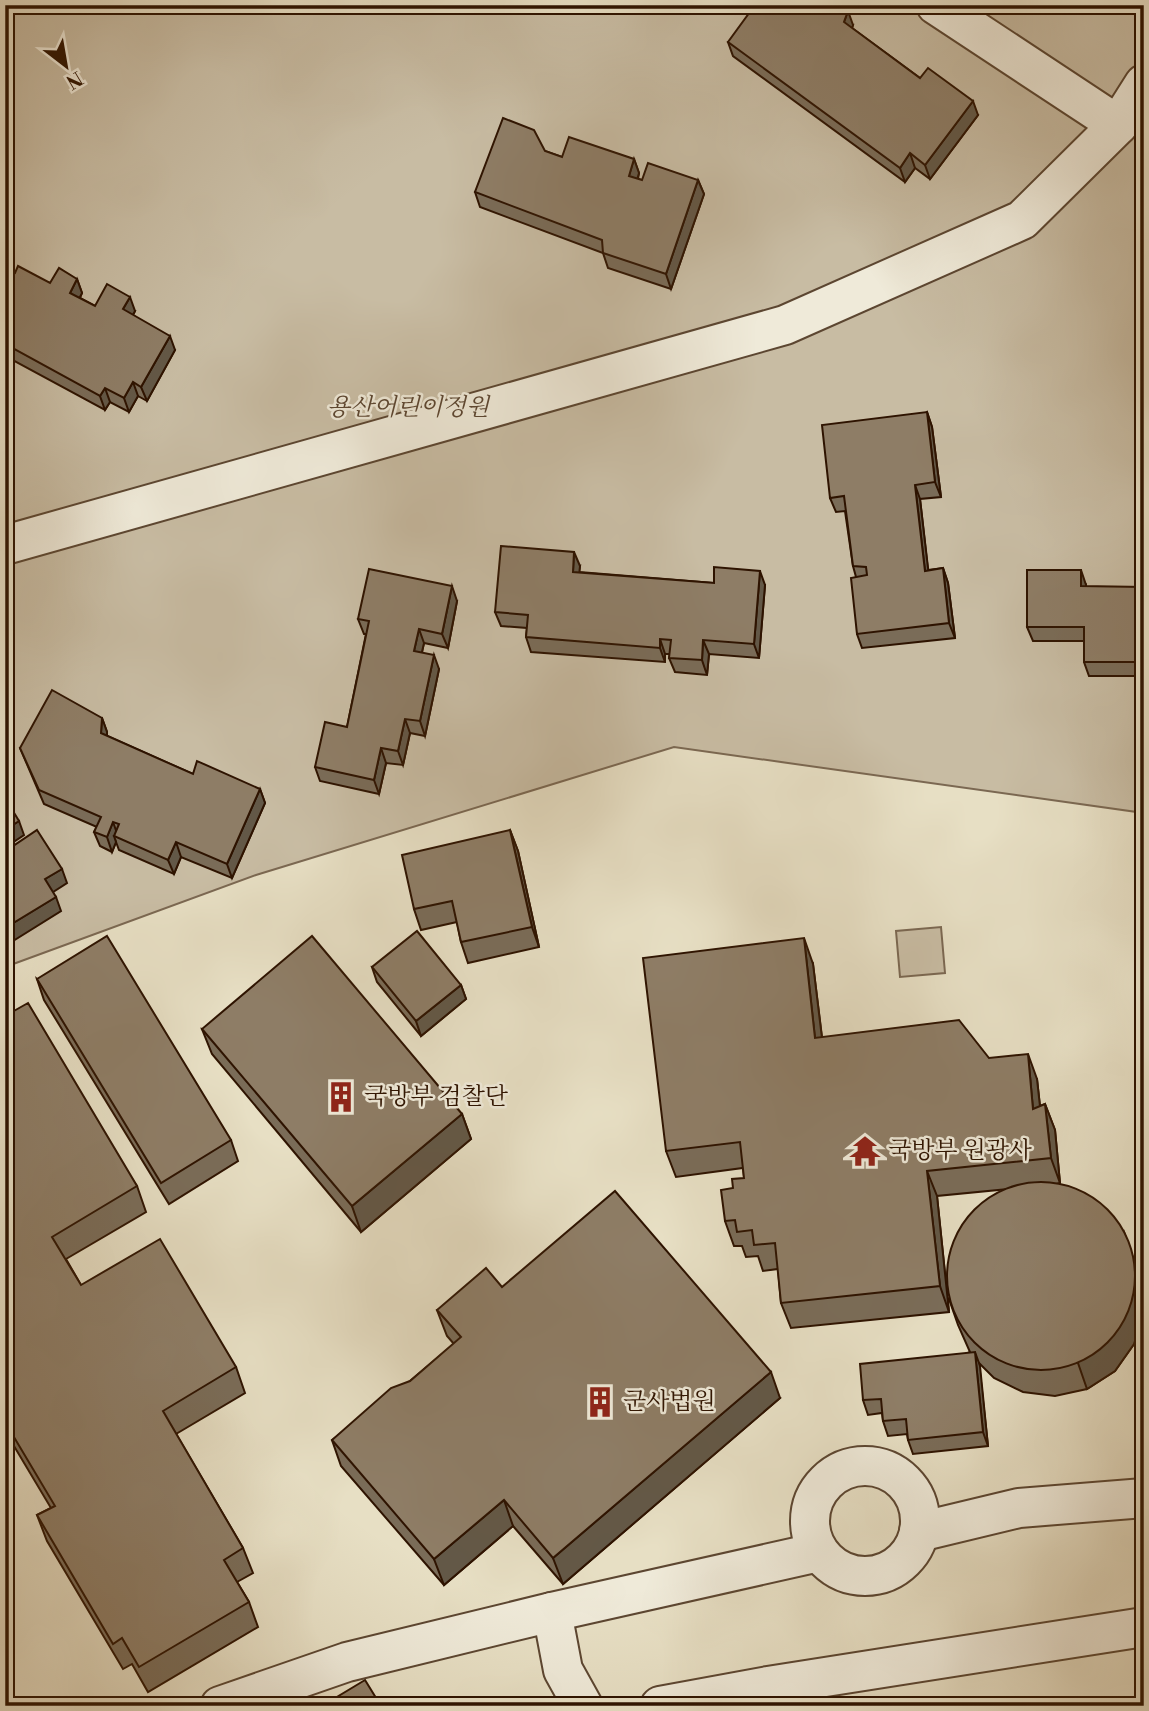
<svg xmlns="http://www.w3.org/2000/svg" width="1149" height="1711" font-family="'Libre Bodoni','Noto Serif KR',serif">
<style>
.green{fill:#c8bca3;stroke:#7b6852;stroke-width:2}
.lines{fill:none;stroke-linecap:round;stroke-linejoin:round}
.minor-casing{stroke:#5c4631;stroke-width:42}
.minor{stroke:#efead9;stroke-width:38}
.wall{fill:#7a6c58;stroke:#2e1300;stroke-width:2}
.shaded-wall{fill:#635847;stroke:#2e1300;stroke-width:2}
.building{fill:#8e7d66;stroke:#2e1300;stroke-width:2}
.labels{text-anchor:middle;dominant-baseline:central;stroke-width:5;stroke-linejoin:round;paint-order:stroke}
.park-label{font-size:24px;font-style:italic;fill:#5c4631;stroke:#efead9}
.poi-label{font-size:24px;fill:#2e1300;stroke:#efead9;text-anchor:start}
</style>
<rect width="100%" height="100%" fill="#e7dfc4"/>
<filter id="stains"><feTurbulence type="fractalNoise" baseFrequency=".00286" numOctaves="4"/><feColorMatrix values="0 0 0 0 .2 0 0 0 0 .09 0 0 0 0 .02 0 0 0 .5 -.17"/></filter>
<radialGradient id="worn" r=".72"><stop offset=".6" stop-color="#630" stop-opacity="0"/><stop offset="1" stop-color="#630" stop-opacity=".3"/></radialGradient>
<g class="green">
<polygon points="5,5 1144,5 1144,813 674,747 256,875 5,967"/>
<polygon points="941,927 945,973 900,977 896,931"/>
</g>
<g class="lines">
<defs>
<g id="minor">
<polyline points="936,5 1118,125"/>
<polyline points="5,545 785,325 1022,220 1118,125 1144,84"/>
<circle cx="865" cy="1521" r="55"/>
<polyline points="919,1532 1019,1508 1144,1498"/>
<polyline points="552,1612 563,1670 583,1706"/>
<polyline points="220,1706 347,1662 552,1612 819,1552"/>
<polyline points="660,1706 768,1686 1144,1627"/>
</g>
</defs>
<use href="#minor" class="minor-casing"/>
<use href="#minor" class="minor"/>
</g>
<g class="wall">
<polygon points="1085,5 1096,5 1092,11"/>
<polygon points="853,25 852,28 920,78 978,115 930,179 915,168 905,182 733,56 728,42"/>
<polygon points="545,151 562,157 634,159 639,173 638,179 642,180 698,180 704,194 671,289 608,268 603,253 480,207 475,192"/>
<polygon points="5,268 15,273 50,283 77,279 82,293 80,298 95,306 135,311 133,315 175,350 147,401 138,396 129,412 110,402 105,410 5,356"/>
<polygon points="927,412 932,427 941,497 920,499 928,570 943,568 948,583 955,638 862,648 857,634 856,577 853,566 845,511 836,512 830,498"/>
<polygon points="580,566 579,572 714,583 765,585 759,658 709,654 707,675 675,672 669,658 670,654 665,654 665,662 531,652 526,637 527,628 501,626 495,612"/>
<polygon points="1086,585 1086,587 1144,587 1144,676 1089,676 1084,662 1084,641 1033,641 1027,627"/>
<polygon points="457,601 448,648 424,643 422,652 439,669 425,736 410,733 403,765 386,763 379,794 320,781 315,767 347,727 366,634 364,634 358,619"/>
<polygon points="102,718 107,732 107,736 193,774 260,789 265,803 232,878 181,857 174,874 119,850 116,842 112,852 100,846 94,832 97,827 44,804 20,748"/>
<polygon points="510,830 518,851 539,947 468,963 461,942 457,922 421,930 414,909"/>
<polygon points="813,964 822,1037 989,1058 1037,1079 1040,1106 1045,1104 1055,1130 1060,1183 1056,1184 1143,1286 1143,1316 1134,1344 1115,1371 1087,1389 1055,1396 1023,1392 994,1378 979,1363 988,1446 913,1454 908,1440 907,1434 888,1436 883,1421 882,1413 868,1415 863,1400 970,1352 958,1325 949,1299 1009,1189 937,1196 949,1312 791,1328 781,1303 778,1269 763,1271 758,1256 746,1257 742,1246 734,1246 725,1221 744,1178 743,1168 676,1177 666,1151"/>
<polygon points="372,967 461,985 466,999 421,1036 377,982"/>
<polygon points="37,979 231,1140 238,1161 169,1204 44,1000"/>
<polygon points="5,1016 137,1186 146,1212 66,1259 81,1285 236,1367 245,1393 176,1434 243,1548 253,1573 237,1582 249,1602 258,1627 148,1692 132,1664 123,1669 47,1541 37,1515 51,1508 5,1431"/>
<polygon points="202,1029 462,1114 471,1139 361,1232 212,1054"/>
<polygon points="502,1287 780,1398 563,1584 513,1526 444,1585 341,1466 332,1440 410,1381 454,1344 447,1336 437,1310"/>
</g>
<g class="shaded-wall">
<polygon points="1090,5 1096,5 1092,11"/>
<polygon points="848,11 853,25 849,37 844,22"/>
<polygon points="973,101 978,115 930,179 925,165"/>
<polygon points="910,153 915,168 905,182 900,168"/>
<polygon points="634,159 639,173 634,190 629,176"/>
<polygon points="698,180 704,194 671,289 666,274"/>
<polygon points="77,279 82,293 75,307 70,293"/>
<polygon points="130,297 135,311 128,324 123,309"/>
<polygon points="170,336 175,350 147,401 141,387"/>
<polygon points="133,382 138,396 129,412 124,398"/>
<polygon points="105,388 110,402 105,410 100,396"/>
<polygon points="927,412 932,427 941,497 935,482"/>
<polygon points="915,485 920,499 930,585 925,571"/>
<polygon points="574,552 580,566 578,586 573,572"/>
<polygon points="943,568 948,583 955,638 949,623"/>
<polygon points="1081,570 1086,585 1087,601 1081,586"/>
<polygon points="760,571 765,585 759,658 754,644"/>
<polygon points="452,586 457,601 448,648 442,634"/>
<polygon points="419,629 424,643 419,665 414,651"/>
<polygon points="660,639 665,654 665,662 660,648"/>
<polygon points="703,640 709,654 707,675 702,660"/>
<polygon points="434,655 439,669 425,736 420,721"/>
<polygon points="102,718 107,732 106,748 101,733"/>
<polygon points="405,719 410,733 403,765 398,751"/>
<polygon points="381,748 386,763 379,794 374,780"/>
<polygon points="260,789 265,803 232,878 227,864"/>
<polygon points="19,821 24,835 9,845 5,835 5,830"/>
<polygon points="113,822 118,836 114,836 116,842 112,852 107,837"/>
<polygon points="510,830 518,851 539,947 532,927"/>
<polygon points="176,842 181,857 174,874 168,860"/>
<polygon points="62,869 67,883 50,894 45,879"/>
<polygon points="56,897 61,911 5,946 5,928"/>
<polygon points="804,938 813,964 825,1063 815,1038"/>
<polygon points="461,985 466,999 421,1036 416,1021"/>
<polygon points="1028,1054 1037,1079 1043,1134 1033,1109"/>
<polygon points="1045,1104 1055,1130 1060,1183 1051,1158"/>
<polygon points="462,1114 471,1139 361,1232 352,1206"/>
<polygon points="927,1171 937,1196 949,1312 940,1286"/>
<polygon points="1124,1232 1143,1286 1143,1316 1134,1344 1115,1371 1087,1389 1078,1363"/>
<polygon points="975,1352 980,1366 988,1446 983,1432"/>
<polygon points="771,1372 780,1398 563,1584 553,1558"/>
<polygon points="504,1500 513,1526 444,1585 434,1559"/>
</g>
<g class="building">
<polygon points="755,5 841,5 848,11 844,22 920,78 928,68 973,101 925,165 910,153 900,168 728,42"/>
<polygon points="503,118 534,130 545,151 562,157 569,137 634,159 629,176 642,180 648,163 698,180 666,274 603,253 602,240 475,192"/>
<polygon points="18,266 50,283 59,268 77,279 70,293 95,306 107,284 130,297 123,309 170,336 141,387 133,382 124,398 105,388 100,396 5,344 5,268 15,273"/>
<polygon points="927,412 935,482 915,485 925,571 943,568 949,623 857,634 851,578 867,575 866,567 853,566 844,496 830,498 822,425"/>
<polygon points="501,546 574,552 573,572 714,583 714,567 760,571 754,644 703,640 702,660 669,658 671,640 660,639 660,648 526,637 528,615 495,612"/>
<polygon points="369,569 452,586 442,634 419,629 414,651 434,655 420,721 405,719 398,751 381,748 374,780 315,767 325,722 347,727 369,621 358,619"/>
<polygon points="1027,570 1081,570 1081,586 1144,587 1144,662 1084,662 1084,627 1027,627"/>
<polygon points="52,690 102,718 101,733 193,774 197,761 260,789 227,864 176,842 168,860 114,836 119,824 113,822 107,837 94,832 101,817 39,790 20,748"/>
<polygon points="5,798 19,821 5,830"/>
<polygon points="37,830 62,869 45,879 56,897 5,928 5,833 13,846"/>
<polygon points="510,830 532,927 461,942 452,901 414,909 402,855"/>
<polygon points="417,931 461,985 416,1021 372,967"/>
<polygon points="107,936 231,1140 161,1183 37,979"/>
<polygon points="312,936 462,1114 352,1206 202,1029"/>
<polygon points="804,938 815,1038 959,1020 989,1058 1028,1054 1033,1109 1045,1104 1051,1158 927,1171 940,1286 781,1303 775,1243 754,1245 752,1230 737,1232 735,1220 725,1221 721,1190 733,1188 732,1179 744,1178 740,1142 666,1151 643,958"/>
<polygon points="28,1003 137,1186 52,1237 81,1285 160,1239 236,1367 163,1411 243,1548 224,1560 249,1602 139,1667 122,1638 113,1644 37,1515 55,1506 5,1422 5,1016"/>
<circle cx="1041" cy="1276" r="94"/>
<polygon points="615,1191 771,1372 553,1558 504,1500 434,1559 332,1440 391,1388 410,1381 461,1337 437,1310 486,1268 502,1287"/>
<polygon points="975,1352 983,1432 908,1440 906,1419 883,1421 881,1399 863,1400 860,1364"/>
<polygon points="365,1680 381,1706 322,1706"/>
</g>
<defs>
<symbol id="building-bare" viewBox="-9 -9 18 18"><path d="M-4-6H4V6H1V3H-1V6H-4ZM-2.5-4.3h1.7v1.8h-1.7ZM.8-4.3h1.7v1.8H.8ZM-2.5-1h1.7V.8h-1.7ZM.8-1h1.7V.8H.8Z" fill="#8f2418" stroke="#efead9" stroke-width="2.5" paint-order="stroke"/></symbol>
<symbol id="temple-bare" viewBox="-9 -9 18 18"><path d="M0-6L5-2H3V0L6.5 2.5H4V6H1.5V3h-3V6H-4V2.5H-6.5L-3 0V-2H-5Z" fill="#8f2418" stroke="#efead9" stroke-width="2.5" paint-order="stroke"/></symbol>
</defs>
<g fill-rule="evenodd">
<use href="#building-bare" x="319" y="1075" width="44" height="44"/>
<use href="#temple-bare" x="843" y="1129" width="44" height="44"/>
<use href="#building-bare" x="578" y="1380" width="44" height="44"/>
</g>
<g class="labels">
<g class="park-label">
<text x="408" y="408">용산어린이정원</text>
</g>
<g class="poi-label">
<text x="364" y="1097">국방부 검찰단</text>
<text x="888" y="1151">국방부 원광사</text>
<text x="623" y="1402">군사법원</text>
</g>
</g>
<rect width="1149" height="1711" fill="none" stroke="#e7dfc4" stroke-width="28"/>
<rect x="7" y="7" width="1135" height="1697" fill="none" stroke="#2e1300" stroke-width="3.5"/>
<rect x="14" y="14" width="1121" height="1683" fill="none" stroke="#2e1300" stroke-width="2"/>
<g transform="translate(66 66) rotate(149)" stroke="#efead9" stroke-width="5" paint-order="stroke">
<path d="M0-5L12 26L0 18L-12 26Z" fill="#2e1300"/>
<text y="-10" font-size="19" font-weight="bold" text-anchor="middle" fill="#2e1300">N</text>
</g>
<rect width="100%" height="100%" filter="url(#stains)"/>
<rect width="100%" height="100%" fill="url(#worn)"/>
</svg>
